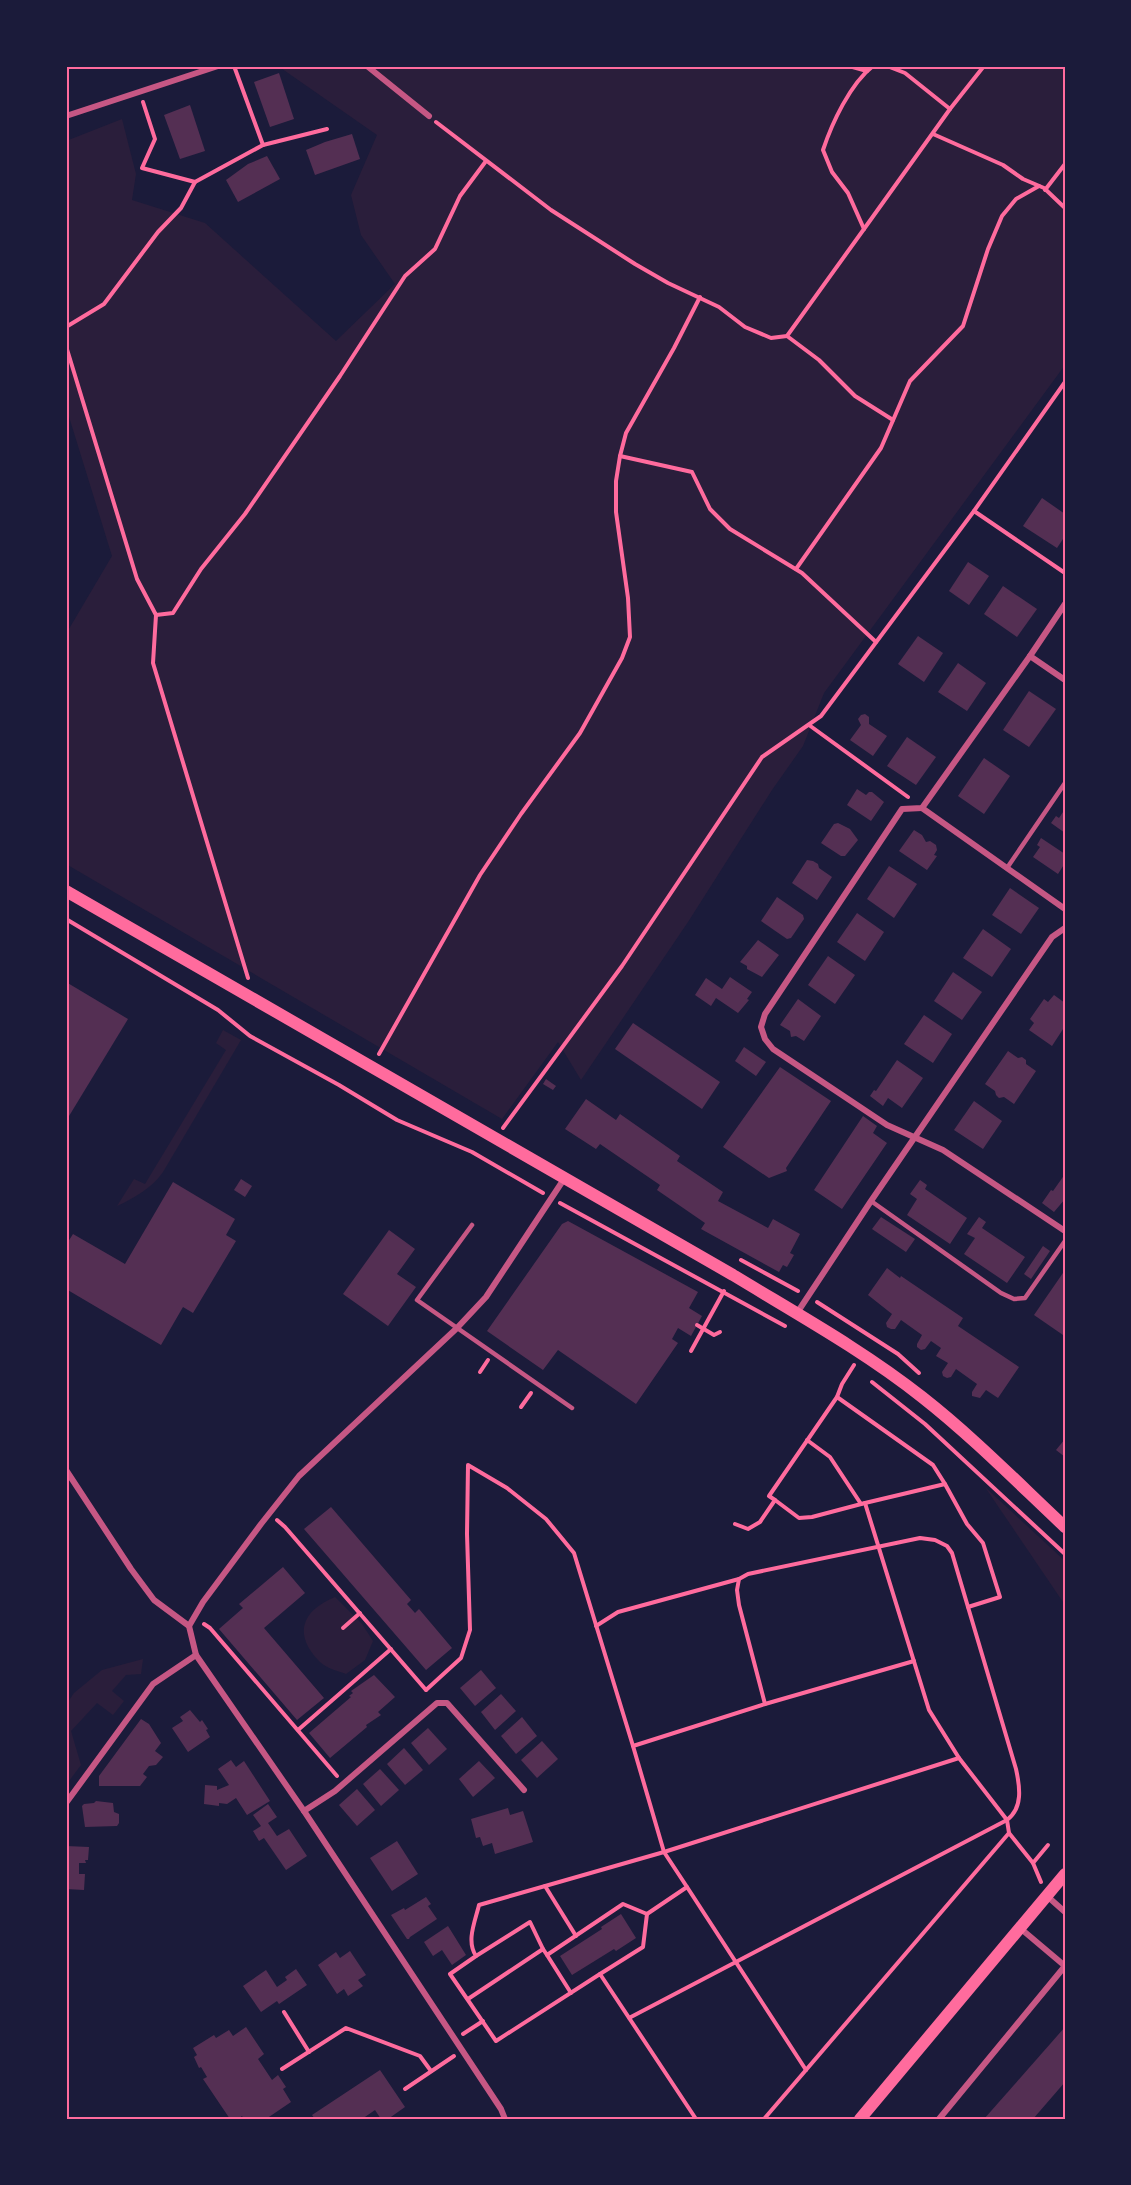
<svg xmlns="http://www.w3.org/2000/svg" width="1131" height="2185" font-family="'DejaVu Sans',sans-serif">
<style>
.green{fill:#2a1e3b}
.building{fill:#542f53}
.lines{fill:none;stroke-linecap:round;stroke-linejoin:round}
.path{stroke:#ff6b9d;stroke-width:4}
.service{stroke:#c65784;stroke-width:4.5}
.minor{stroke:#c65784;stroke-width:6}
.secondary{stroke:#ff6b9d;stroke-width:12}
.neatline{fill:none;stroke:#ff6b9d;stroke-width:2}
</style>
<rect width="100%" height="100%" fill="#1b1b3a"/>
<g class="green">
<polygon points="278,66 1065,66 1065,365 824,693 803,746 772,790 688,922 581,1080 558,1042 502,1119 66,864 66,634 112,556 66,407 66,141 122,119 136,174 132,200 205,223 336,341 395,284 361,235 351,195 377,135"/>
<path d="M223 1030 241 1040 163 1172C153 1187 133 1199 117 1206L134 1179 145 1184 226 1050 216 1043Z"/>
<polygon points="985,1487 1065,1561 1065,1605"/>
<path d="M335 1597 362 1624 373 1641 365 1660 346 1674C338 1671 326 1668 320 1662 293 1635 301 1611 335 1597Z"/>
<polygon points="143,1659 141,1674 126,1675 112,1691 124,1701 113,1715 97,1703 71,1731 81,1765 66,1785 66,1705 74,1693 102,1670"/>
</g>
<g class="building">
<rect x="66" y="66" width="2" height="27"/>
<polygon points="279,73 294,119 270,127 254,82"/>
<polygon points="190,105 205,151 180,159 164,115"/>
<polygon points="352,134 360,159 315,175 306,150 325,142"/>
<polygon points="267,156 280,179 238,202 226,180 248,164"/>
<polygon points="1042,498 1065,514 1065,536 1057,548 1023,526"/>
<polygon points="968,562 989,576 969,605 949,591"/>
<polygon points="1003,586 1037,609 1017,637 984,614"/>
<polygon points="918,636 943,653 924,682 898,664"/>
<polygon points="958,663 986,683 967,711 938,692"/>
<polygon points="1029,691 1056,709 1029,747 1003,730"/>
<polygon points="865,714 869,717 869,724 887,736 873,756 850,740 861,725 858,719 861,715"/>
<polygon points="907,737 936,757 916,785 887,766"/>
<polygon points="984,758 1010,776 984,814 958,796"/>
<polygon points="857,789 866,795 869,792 872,792 884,802 871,821 847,805"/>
<polygon points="1065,809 1065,833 1051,823 1056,816 1059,818"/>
<polygon points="838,823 850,829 858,840 845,856 841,856 821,843 834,824"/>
<polygon points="914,830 922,835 926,842 930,841 936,845 937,850 934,855 937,856 927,870 899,851"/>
<polygon points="1041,838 1065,854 1065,863 1058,874 1033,857 1040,847 1037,845"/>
<polygon points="807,860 813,861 818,864 819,868 832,877 817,900 792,883"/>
<polygon points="889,866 917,884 894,918 867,899"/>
<polygon points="1010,888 1039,908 1021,934 992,915"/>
<polygon points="777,897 803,915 804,919 791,938 787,939 761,921"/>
<polygon points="857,913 884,932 865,961 837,942"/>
<polygon points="983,929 1011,949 992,977 963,958"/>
<polygon points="758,940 779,955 762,977 747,969 747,966 740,962"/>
<polygon points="828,956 855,975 835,1004 808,985"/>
<polygon points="953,972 982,992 962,1020 934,1001"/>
<polygon points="730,977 752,992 747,999 749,1000 738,1013 716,998 711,1006 695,995 706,978 722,989"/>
<polygon points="66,982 128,1019 66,1121"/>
<polygon points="1054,995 1065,1003 1065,1026 1052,1046 1029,1030 1034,1023 1030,1019 1044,999 1048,1002"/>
<polygon points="798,999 821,1016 804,1041 796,1036 791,1037 790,1031 780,1025"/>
<polygon points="924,1015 952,1034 933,1063 904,1044"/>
<polygon points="633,1023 720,1082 702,1109 615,1049"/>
<polygon points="744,1047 766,1062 756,1076 735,1061"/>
<polygon points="1008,1051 1018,1058 1022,1057 1026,1060 1026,1064 1036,1071 1014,1104 1004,1097 999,1098 996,1095 995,1091 985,1084"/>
<polygon points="897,1060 923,1078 902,1108 888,1098 883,1106 870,1096 874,1090 876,1091"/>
<polygon points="780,1067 831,1101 786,1168 787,1171 769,1178 723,1147"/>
<polygon points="546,1079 556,1086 553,1090 543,1084"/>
<polygon points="586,1099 616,1120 620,1114 680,1156 677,1161 723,1192 718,1201 768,1228 773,1219 800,1234 790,1253 794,1255 787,1267 783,1265 779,1272 701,1229 705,1223 657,1190 660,1185 600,1144 596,1149 565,1129"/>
<polygon points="974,1101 1002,1121 983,1149 954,1130"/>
<polygon points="863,1116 877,1126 873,1133 887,1143 842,1209 814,1190"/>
<polygon points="1065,1174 1065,1199 1054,1212 1042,1203 1051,1190 1053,1191"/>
<polygon points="241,1179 252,1186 245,1197 234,1190"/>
<polygon points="920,1180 927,1185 925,1189 967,1218 950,1244 907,1215 917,1199 910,1194"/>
<polygon points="173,1182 235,1219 226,1235 236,1241 193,1313 183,1307 161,1345 66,1289 66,1245 73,1234 125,1264"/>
<polygon points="881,1217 915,1239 906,1252 872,1229"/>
<polygon points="979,1217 986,1222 982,1228 1025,1257 1007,1283 964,1254 975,1238 967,1234"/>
<polygon points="568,1221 698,1292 689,1308 702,1316 691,1336 678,1328 672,1339 678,1343 636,1404 558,1350 543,1370 487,1331 562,1224"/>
<polygon points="389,1230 415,1249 397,1274 416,1287 388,1326 343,1294"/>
<polygon points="1043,1246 1050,1251 1031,1279 1024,1274"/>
<polygon points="887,1268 900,1278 901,1276 963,1318 958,1326 1019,1367 998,1398 986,1390 980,1398 972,1396 972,1392 977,1384 956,1369 951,1377 947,1378 943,1376 942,1372 948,1363 936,1356 941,1348 931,1341 925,1349 921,1350 917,1347 917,1344 922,1335 901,1320 895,1329 891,1329 887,1327 886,1323 892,1314 868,1295"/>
<polygon points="1065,1270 1065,1332 1063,1335 1034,1315"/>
<polygon points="1065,1439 1065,1457 1056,1450"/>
<polygon points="331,1507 411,1600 407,1604 415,1613 419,1609 452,1648 426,1670 304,1529"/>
<polygon points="283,1567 305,1593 264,1628 324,1698 297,1720 219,1629 243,1608 239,1604"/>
<polygon points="481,1670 496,1688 475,1706 460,1688"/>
<polygon points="374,1675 395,1697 378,1712 381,1715 366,1725 367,1727 330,1758 309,1733 351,1697 349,1696 353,1693 351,1691"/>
<polygon points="501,1694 516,1711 495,1730 481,1712"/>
<polygon points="190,1710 200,1722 202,1720 208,1729 206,1730 210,1737 188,1752 172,1728 183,1721 180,1717"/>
<polygon points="522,1717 537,1736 516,1754 501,1736"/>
<polygon points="141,1719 149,1724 161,1743 155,1751 163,1757 156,1765 149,1766 143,1774 147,1777 140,1786 99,1786 99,1776"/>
<polygon points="428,1728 447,1749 429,1765 411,1743"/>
<polygon points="542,1741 558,1759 537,1778 521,1760"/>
<polygon points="404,1748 423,1770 405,1785 387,1764"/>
<polygon points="231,1760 236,1767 244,1761 270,1801 247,1815 236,1798 227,1804 219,1803 219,1806 204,1804 205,1785 217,1786 217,1790 229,1785 218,1769"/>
<polygon points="479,1761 495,1778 473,1797 459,1779"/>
<polygon points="380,1769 399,1790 381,1806 363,1784"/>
<polygon points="357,1789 375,1810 357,1826 339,1805"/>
<polygon points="96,1801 113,1803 114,1812 119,1814 119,1823 117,1826 85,1827 82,1806 84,1804 94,1803"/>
<polygon points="268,1804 277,1817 268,1823 277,1836 289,1829 307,1856 286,1870 264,1838 259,1841 253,1831 261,1826 253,1815"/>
<polygon points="508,1808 510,1815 523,1811 533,1842 495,1854 492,1843 483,1846 480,1837 476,1838 471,1819"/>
<polygon points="397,1841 418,1874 392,1891 370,1858"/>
<polygon points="66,1846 89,1847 88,1860 85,1860 86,1863 79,1863 79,1874 85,1874 84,1890 66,1889"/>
<polygon points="426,1897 431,1904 428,1906 437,1919 410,1937 409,1939 407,1939 391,1915 404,1908 405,1910"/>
<polygon points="621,1914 636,1938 616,1951 614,1949 572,1975 560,1956 602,1929 601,1927"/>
<polygon points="448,1926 466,1955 452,1965 442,1950 433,1956 424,1942"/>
<polygon points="350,1951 366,1975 358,1980 363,1986 348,1996 344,1989 337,1994 318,1965 336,1952 340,1958"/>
<polygon points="296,1969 307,1985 279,2004 277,2001 261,2012 243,1986 266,1970 277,1987 287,1980 285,1977"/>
<polygon points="246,2027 264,2054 258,2059 272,2080 278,2075 286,2087 283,2089 291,2102 266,2119 244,2119 242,2116 238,2119 230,2119 203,2079 207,2077 201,2067 199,2068 194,2057 197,2055 193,2048 214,2035 216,2038 229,2030 233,2036"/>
<polygon points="1065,2027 1065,2082 1033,2119 984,2119"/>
<polygon points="380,2070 405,2107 388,2119 381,2119 375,2110 362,2119 315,2119 312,2115"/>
</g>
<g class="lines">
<g class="path">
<polyline points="234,66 263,145"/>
<polyline points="849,66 867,71"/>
<path d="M873 66C850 84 832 123 823 150L832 172 848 193 864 229 950 109 905 73 887 66"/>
<polyline points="143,102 155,139 142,168 195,182 263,145 327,129"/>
<polyline points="950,109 984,66"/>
<polyline points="436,122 551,210 635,264 668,283 719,307 745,327 771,338 787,336 864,229"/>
<polyline points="933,134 1003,165 1023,179 1044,188 1065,208"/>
<polyline points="1045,190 1065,164"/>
<polyline points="66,327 104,304 158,232 181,208 195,182"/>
<polyline points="787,336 819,360 855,396 893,420"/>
<polyline points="66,346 137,579 156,615 173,613 201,569 245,514 340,376 405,276 435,249 460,196 486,161"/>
<polyline points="620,456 692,472 710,509 730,529 802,573 876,642"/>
<polyline points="974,511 1065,573"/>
<polyline points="796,569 881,448 910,381 963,326 988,249 1002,216 1016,199 1039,186"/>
<polyline points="156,615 153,663 248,978"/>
<polyline points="809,725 908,797"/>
<polyline points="66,919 218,1010 250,1036 339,1085 397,1120 472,1152 543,1193"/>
<polyline points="379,1054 480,875 521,814 580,733 622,658 630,637 628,598 616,512 616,481 620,456 626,433 674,348 700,297"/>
<polyline points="503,1128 622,966 762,757 821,716 974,511 1065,382"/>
<polyline points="560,1203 785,1326"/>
<polyline points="741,1260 798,1291"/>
<polyline points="817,1302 898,1354 919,1373"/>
<polyline points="697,1325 714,1335 720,1332"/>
<polyline points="691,1351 724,1291"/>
<polyline points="480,1372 488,1360"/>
<polyline points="872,1382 925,1424 1065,1554"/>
<polyline points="837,1397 933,1465 945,1484 865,1503"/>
<polyline points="521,1407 531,1393"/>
<polyline points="807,1440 830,1457 861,1504"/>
<polyline points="945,1484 967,1524 983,1543 1000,1597 968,1607"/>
<polyline points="775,1500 799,1518 812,1517 865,1503 929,1710 959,1758"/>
<polyline points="277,1520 285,1527 426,1690"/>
<polyline points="735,1524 748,1529 760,1522 775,1500 769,1496 837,1397 842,1384 854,1365"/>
<polyline points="204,1624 210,1628 337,1776"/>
<polyline points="596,1626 618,1612 739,1579"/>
<polyline points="343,1628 360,1613"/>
<polyline points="426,1690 461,1658 470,1630 467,1534 468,1465 507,1488 546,1519 574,1553 633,1746"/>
<polyline points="765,1704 914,1661"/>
<polyline points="298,1730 391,1649"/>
<polyline points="1009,1833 1033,1863 1041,1882"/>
<polyline points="1033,1863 1048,1845"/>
<polyline points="545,1886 576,1936"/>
<polyline points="687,1887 806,2070"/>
<polyline points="547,1955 571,1993"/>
<polyline points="476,1956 530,1922 543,1949"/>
<polyline points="600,1974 643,1947 647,1914"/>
<path d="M468 1999 543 1949 547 1955 623 1904 647 1914 687 1887 664 1852 633 1746 765 1704 739 1605 737 1590 739 1579 748 1574 920 1538 935 1540 947 1546 952 1553 1016 1769C1020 1787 1023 1808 1007 1820L1009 1833 764 2119"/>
<polyline points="284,2012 309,2052"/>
<path d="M629 2018 1007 1820 959 1758 664 1852 479 1905C475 1922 466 1941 476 1956L450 1974 496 2041 600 1974 696 2119"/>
<polyline points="463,2034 483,2021"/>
<polyline points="282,2069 346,2028 420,2056 431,2071"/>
<polyline points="405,2089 454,2056"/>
</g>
<g class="service">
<polyline points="1007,868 1065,783"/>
<polyline points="871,1201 1001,1293 1014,1299 1025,1298 1065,1241"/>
<polyline points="472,1225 417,1300 572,1408"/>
</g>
<g class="minor">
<polyline points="367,66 429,116"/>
<polyline points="66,116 218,66"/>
<polyline points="1030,656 1065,604"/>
<polyline points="1065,680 1030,656 922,808 902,809 765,1014 761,1027 765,1039 773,1049 887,1125 943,1150 1065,1231"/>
<polyline points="922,808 1065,909"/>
<polyline points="797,1313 871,1201 1052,937 1065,928"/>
<polyline points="66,1470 131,1569 154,1600 189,1626 196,1655 304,1811 501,2109 505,2119"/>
<polyline points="189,1626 203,1602 261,1524 299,1476 457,1328 486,1297 564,1179"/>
<polyline points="66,1803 153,1684 196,1655"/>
<polyline points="304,1811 335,1791 437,1703 447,1703 524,1790"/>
<polyline points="1047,1896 1065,1912"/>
<polyline points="1020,1928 1065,1966"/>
<polyline points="939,2119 1065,1966"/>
</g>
<g class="secondary">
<path d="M66 891 733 1275C797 1314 864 1351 922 1397 973 1437 1018 1483 1065 1527"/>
<polyline points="860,2119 1065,1874"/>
</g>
</g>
<rect width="1131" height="2185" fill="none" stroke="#1b1b3a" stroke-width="135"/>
<rect x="68" y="68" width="996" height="2050" class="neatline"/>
</svg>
